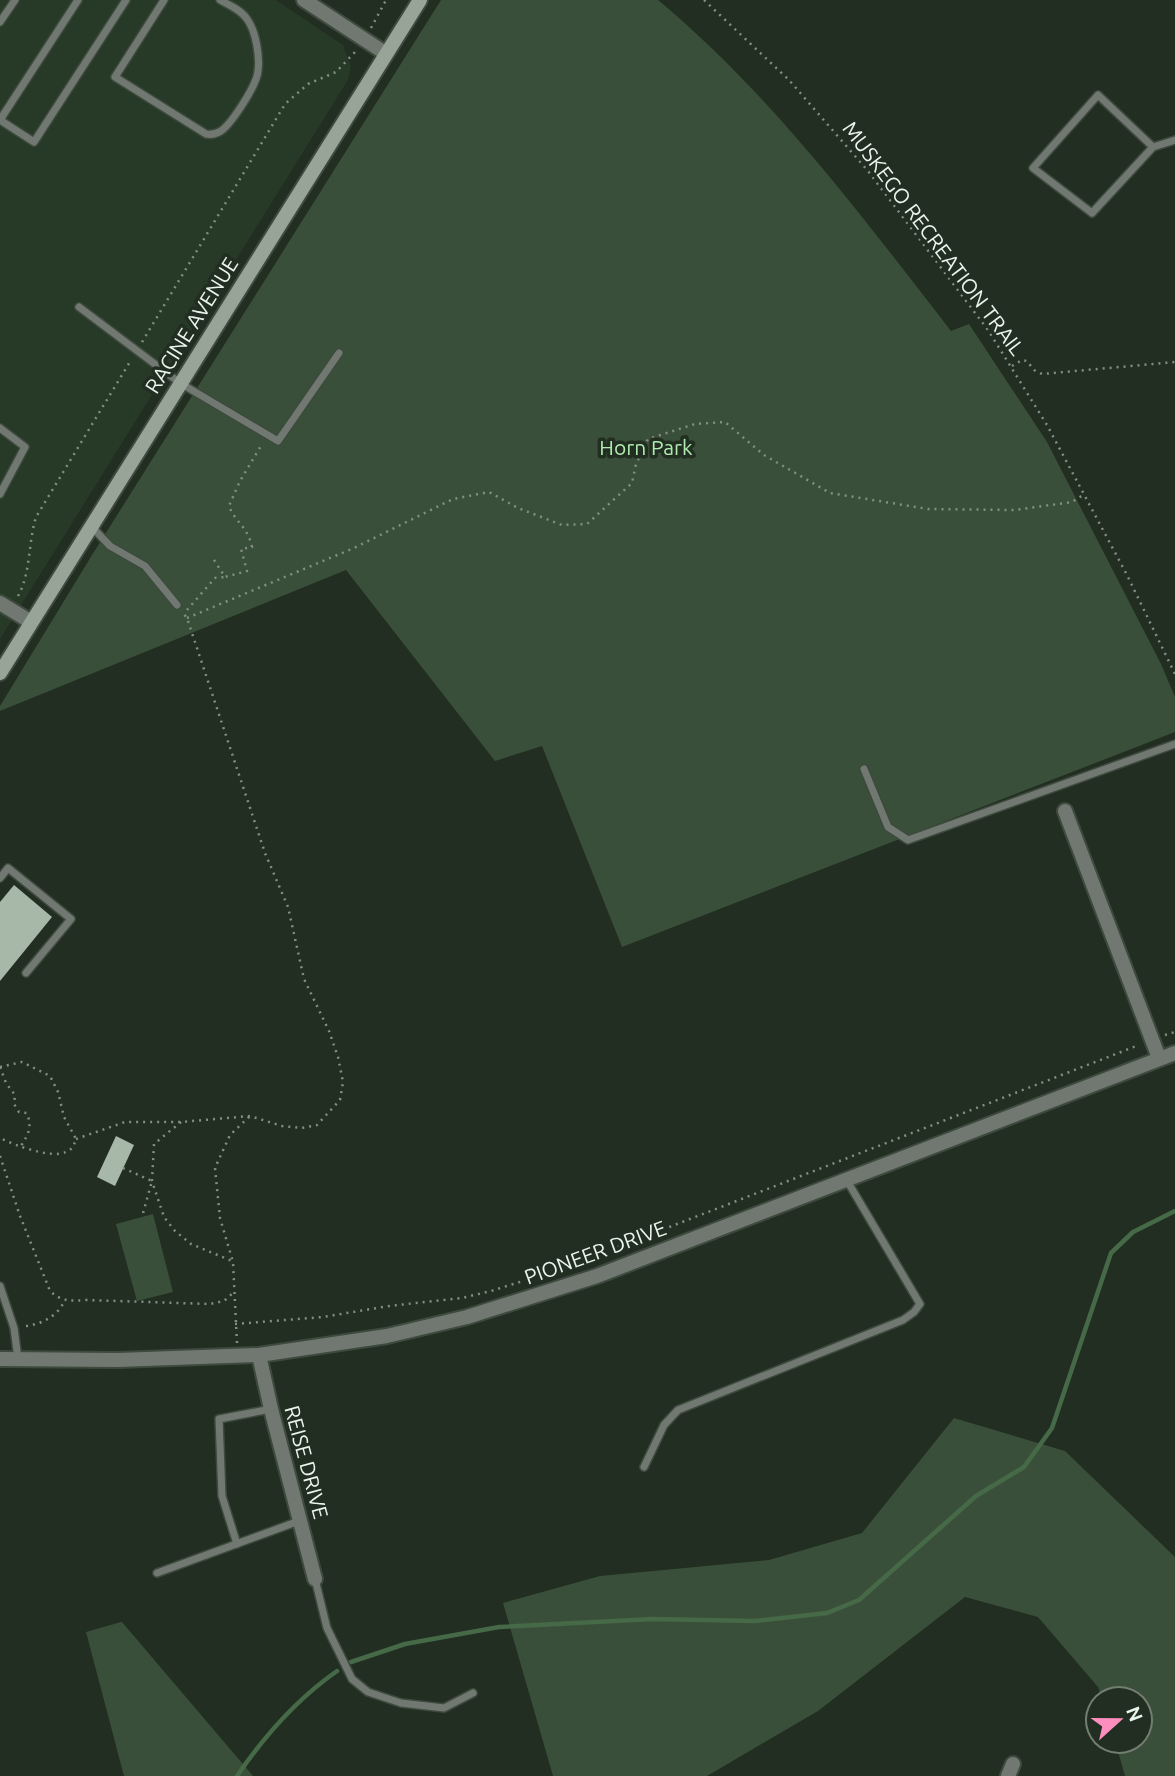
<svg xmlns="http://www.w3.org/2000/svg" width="1175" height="1776" font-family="Ubuntu,sans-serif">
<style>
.built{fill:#273927}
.green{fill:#3a4f3a}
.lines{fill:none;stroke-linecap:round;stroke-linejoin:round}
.stream{stroke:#466a47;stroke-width:4.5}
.building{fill:#a8b8a8}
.lane-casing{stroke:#3d4a3d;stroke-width:10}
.street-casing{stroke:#3d4a3d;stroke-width:18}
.secondary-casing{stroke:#3d4a3d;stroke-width:18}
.path{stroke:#848f84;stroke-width:2.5;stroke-dasharray:2 5;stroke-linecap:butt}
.lane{stroke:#717871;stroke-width:7}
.street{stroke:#717871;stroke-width:14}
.secondary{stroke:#99a499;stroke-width:14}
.labels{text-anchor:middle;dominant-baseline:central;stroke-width:7;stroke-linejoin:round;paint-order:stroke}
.street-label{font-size:21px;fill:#ecf5ec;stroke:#212e21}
.park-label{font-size:21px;fill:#b0eab0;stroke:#212e21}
</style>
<rect width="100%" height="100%" fill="#212e21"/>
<polygon class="built" points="0,0 276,0 343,45 351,66 348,80 0,639"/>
<g class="green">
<path d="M441 0H658C771 94 861 215 951 331L969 324 1047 442 1161 664 1175 697V732L622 947 542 746 495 761 346 570 0 711V706L92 555Z"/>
<polygon points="153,1214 173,1292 137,1301 116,1224"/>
<polygon points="954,1418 1065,1451 1175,1557 1175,1776 1125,1776 1115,1741 1140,1741 1140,1699 1102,1699 1098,1687 1038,1617 965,1597 818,1711 707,1776 553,1776 503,1603 600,1576 769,1560 862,1533"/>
<polygon points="121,1622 122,1622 253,1776 124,1776 86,1632"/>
</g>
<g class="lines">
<g class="stream">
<polyline points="351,1662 405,1644 499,1627 653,1619 755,1621 827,1613 859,1600 976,1496 1024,1467 1052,1428 1111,1253 1133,1232 1175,1211"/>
<path d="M237 1776C265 1735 297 1699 337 1671"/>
</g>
</g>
<g class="building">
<polygon points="14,885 52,917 0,981 0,902"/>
<polygon points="116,1136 134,1145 115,1186 97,1177"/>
</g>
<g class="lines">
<defs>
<g id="lane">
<polyline points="78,0 0,120 34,142 126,0"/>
<path d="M164 0 115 77 206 134C211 135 216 134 221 131 232 123 257 85 258 71 260 57 256 31 247 19 241 10 229 5 220 0"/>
<polyline points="0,22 15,0"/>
<polyline points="1153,147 1098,95 1033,168 1092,213 1153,147 1175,140"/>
<polyline points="79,307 180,383 278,441 339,353"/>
<polyline points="0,428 25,447 0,494"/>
<polyline points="92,527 110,546 145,566 177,605"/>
<polyline points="864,769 888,827 908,840 1175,744"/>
<polyline points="0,878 8,868 71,919 26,973"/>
<polyline points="0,1286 14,1328 18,1359"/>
<polyline points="644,1467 664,1425 678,1410 903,1320 914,1312 920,1304 846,1179"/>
<polyline points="237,1544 222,1496 219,1419 271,1409"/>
<polyline points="157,1573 299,1521"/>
<polyline points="315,1579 327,1628 352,1679 368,1692 401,1703 444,1708 473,1693"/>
</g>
<g id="street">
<polyline points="304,0 385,53"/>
<polyline points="0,603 31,622"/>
<polyline points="1065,811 1159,1058"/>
<polyline points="259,1355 271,1409 315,1579"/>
<polyline points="0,1359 118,1360 259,1355 387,1336 467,1317 597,1276 1175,1053"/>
<polyline points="1008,1776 1013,1764"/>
</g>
<polyline id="secondary" points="0,673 420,0"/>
</defs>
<use href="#lane" class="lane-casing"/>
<use href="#street" class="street-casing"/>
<use href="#secondary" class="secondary-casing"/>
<g class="path">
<polyline points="704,0 789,80 868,171 988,330 1047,425 1127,575 1175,674"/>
<polyline points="371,28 386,0"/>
<polyline points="142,342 285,104 308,84 336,72 356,51"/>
<polyline points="1012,366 1022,360 1027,361 1034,370 1042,374 1175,362"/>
<path d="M214 560 225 577 247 571 241 549 252 547C248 527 235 522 229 506L240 481 262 444"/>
<path d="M18 596C31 573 28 543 36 517L131 360"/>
<polyline points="187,610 215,578 225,577"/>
<polyline points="187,618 354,548 453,499 489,492 518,508 562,525 587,524 632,483 636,464 648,439 695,424 725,422 764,455 830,493 928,509 1015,510 1072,502 1083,495"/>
<polyline points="1165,1035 1175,1032"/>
<path d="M0 1067 22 1062 50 1076 58 1092 64 1117 76 1139C74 1145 72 1150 66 1152 51 1159 14 1145 0 1138"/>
<path d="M0 1067 6 1083 15 1095 14 1104 19 1112 27 1113C32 1127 29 1133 21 1146"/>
<polyline points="181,1122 154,1144 152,1181 164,1217 175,1231 191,1244 232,1261"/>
<polyline points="76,1139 125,1122 181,1122 250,1116 282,1126 302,1128 317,1125 340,1100 343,1082 338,1057 329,1031 304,979 288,907 265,853 187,618 183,613"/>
<path d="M0 1156 20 1216 50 1291C62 1302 71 1301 87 1300L210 1304 224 1301 233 1293"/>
<polyline points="123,1168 152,1181 142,1217"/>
<polyline points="235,1324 323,1317 389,1306 462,1298 491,1291 561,1269 1139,1045"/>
<path d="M26 1326C42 1324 58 1316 65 1300"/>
<polyline points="237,1343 233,1262 220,1218 215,1168 230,1135 250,1116"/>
</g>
<use href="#lane" class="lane"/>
<use href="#street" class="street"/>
<use href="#secondary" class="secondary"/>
</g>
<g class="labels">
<g class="street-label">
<text transform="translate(934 238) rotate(53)">MUSKEGO RECREATION TRAIL</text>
<text transform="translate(191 325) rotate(-58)">RACINE AVENUE</text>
<text transform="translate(595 1252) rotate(-20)">PIONEER DRIVE</text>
<text transform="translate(307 1462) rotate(75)">REISE DRIVE</text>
</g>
<g class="park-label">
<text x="646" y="447">Horn Park</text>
</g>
</g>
<g transform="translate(1119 1720) rotate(69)"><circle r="33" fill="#212e21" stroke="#727e72" stroke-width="2"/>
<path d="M0-5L12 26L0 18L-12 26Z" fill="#fe8ebd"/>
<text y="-10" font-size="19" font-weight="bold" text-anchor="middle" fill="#ecf5ec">N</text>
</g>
</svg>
